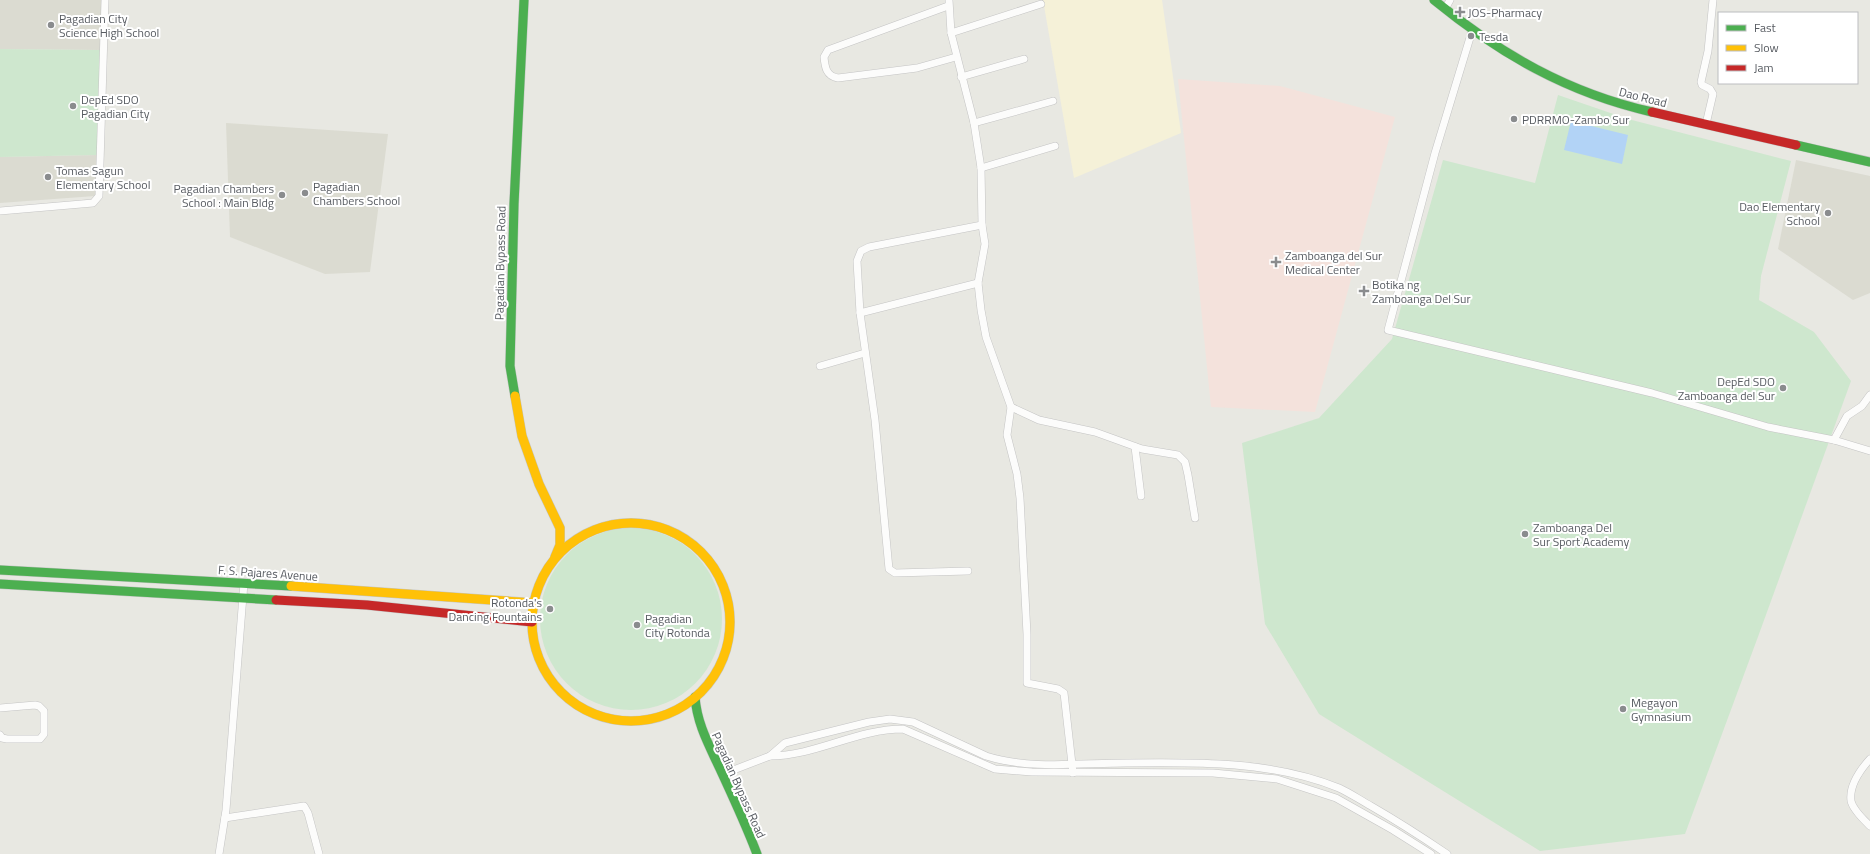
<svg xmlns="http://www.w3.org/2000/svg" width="1870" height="854" font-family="'Titillium Web',sans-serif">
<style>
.commercial{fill:#f5f1d8}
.education{fill:#dbdbd1}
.medical{fill:#f4e2dc}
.green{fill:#cee7ce}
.water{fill:#b2d3f6}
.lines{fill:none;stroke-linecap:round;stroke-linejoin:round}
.street-casing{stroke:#c4c4c4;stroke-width:8}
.fast-casing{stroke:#c4c5c4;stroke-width:10}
.slow-casing{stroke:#c4c5c4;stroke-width:10}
.jam-casing{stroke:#c4c5c4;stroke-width:10}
.street{stroke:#fcfcfb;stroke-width:7}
.fast{stroke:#4caf50;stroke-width:9}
.slow{stroke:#ffc107;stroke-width:9}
.jam{stroke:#c62828;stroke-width:9}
.poi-dot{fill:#8a8c8e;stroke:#fff;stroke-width:1.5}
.labels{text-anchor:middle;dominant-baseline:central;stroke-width:4;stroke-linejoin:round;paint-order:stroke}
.poi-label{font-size:12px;fill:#575b61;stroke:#fff;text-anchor:start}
.street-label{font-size:12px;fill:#575b61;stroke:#fff}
</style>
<rect width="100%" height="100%" fill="#e8e8e2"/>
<polygon class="commercial" points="1043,0 1162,0 1181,133 1074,178"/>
<g class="education">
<polygon points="0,0 101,0 101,50 0,49"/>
<polygon points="226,123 388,134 370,272 325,274 230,237"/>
<polygon points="97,155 95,196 0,203 0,157"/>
<polygon points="1796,160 1870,176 1870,293 1853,300 1778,249"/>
</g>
<polygon class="medical" points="1178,79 1280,86 1395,117 1315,412 1211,407"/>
<g class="green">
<polygon points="0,49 101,50 97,155 0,157"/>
<polygon points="1558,95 1628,119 1791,161 1761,276 1759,300 1814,332 1851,381 1759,634 1685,834 1540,851 1319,714 1265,624 1242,443 1319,418 1392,339 1443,160 1535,183"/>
<circle cx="631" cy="619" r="91"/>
</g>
<polygon class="water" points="1571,121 1628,135 1622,164 1564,150"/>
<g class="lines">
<defs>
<g id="street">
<polyline points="949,0 951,33 974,123 981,168 982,225 985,244 978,283 981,310 986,337 1011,407 1007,435 1017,474 1020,498 1027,634 1027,683 1058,689 1064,693 1073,773"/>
<path d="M948 6 828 50 824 57C825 67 826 76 838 78L917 68 956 57"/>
<polyline points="1445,9 1450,0"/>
<polyline points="1472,31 1435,153 1388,330 1652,393 1768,427 1834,440 1870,451"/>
<polyline points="951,33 1041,4"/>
<polyline points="961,77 1024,59"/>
<polyline points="974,123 1053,101"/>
<polyline points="1706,124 1713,94 1710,89 1702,85 1701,82 1708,51 1713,0"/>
<polyline points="981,168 1055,146"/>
<polyline points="0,211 93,203 99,196 105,0"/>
<polyline points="860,313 978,283"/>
<polyline points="820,366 865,353"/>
<polyline points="1011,407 1039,420 1095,432 1142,449 1178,455 1185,462 1188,475 1195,518"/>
<polyline points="1834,440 1847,416 1862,406 1870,395"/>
<polyline points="1135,447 1141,496"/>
<polyline points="968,571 895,573 889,569 875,420 860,313 857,261 861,251 869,247 982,225"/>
<polyline points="0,708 35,705 39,706 44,711 44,734 40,739 7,739 2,738 0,735"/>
<path d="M770 756C815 756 857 729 903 729L995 769 1032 772 1213 773 1277 779 1336 798 1393 830 1431 854"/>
<path d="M1870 759C1861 769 1849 786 1851 801 1853 810 1864 820 1870 826"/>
<path d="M723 774 770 756 785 743 869 722 890 719 913 722 986 756C1030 770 1081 763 1127 763 1198 762 1273 761 1339 788 1350 793 1360 800 1371 806 1397 821 1422 837 1447 854"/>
<polyline points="225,818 304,806 308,813 319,854"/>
<polyline points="219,854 226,810 244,583"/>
</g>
<g id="fast">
<path d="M1434 0C1500 54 1568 93 1652 112"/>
<polyline points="1796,145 1870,162"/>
<polyline points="515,396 510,366 514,204 524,0"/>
<polyline points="0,570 291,586"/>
<polyline points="0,584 276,600"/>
<path d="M695 697C697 724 709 745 720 769 733 797 746 825 757 854"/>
</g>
<g id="slow">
<polyline points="515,396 522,436 539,484 560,528 560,545 555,557"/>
<circle cx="631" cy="622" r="99"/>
<polyline points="291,586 534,603"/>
</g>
<g id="jam">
<polyline points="1652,112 1796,145"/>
<polyline points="276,600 367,605 532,622"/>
</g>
</defs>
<use href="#street" class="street-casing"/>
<use href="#fast" class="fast-casing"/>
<use href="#slow" class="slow-casing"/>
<use href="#jam" class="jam-casing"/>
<use href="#street" class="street"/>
<use href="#fast" class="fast"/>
<use href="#slow" class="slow"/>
<use href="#jam" class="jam"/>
</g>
<g class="poi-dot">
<path d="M1458 6h4v4h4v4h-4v4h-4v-4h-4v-4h4z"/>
<circle cx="51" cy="25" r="4"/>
<circle cx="1471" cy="36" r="4"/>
<circle cx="73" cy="106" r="4"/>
<circle cx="1514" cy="119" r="4"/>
<circle cx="48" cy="177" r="4"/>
<circle cx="305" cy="193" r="4"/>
<circle cx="282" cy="195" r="4"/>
<circle cx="1828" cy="213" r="4"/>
<path d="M1274 256h4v4h4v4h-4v4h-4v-4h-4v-4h4z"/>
<path d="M1362 285h4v4h4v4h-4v4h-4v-4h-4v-4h4z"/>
<circle cx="1783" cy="388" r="4"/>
<circle cx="1525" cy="534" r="4"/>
<circle cx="550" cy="609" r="4"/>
<circle cx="637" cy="625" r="4"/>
<circle cx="1623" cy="709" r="4"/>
</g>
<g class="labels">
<g class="poi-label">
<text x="1468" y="12">JOS-Pharmacy</text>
<text x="59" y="18">Pagadian City<tspan x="59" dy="14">Science High School</tspan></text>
<text x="1479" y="36">Tesda</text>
<text x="81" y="99">DepEd SDO<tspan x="81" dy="14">Pagadian City</tspan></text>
<text x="1522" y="119">PDRRMO-Zambo Sur</text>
<text x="56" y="170">Tomas Sagun<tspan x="56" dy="14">Elementary School</tspan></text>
<text x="313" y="186">Pagadian<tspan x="313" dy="14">Chambers School</tspan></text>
<text x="274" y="188" text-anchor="end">Pagadian Chambers<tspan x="274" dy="14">School : Main Bldg</tspan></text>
<text x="1820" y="206" text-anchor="end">Dao Elementary<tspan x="1820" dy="14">School</tspan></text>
<text x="1285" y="255">Zamboanga del Sur<tspan x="1285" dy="14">Medical Center</tspan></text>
<text x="1372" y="284">Botika ng<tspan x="1372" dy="14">Zamboanga Del Sur</tspan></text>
<text x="1775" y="381" text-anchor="end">DepEd SDO<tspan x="1775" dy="14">Zamboanga del Sur</tspan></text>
<text x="1533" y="527">Zamboanga Del<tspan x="1533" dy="14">Sur Sport Academy</tspan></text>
<text x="542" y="602" text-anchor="end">Rotonda's<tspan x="542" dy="14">Dancing Fountains</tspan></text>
<text x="645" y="618">Pagadian<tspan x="645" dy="14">City Rotonda</tspan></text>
<text x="1631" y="702">Megayon<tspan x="1631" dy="14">Gymnasium</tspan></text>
</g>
<g class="street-label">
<text transform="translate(1643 97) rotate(14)">Dao Road</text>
<text transform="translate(500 263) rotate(-89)">Pagadian Bypass Road</text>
<text transform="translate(268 573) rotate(4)">F. S. Pajares Avenue</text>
<text transform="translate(739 785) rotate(66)">Pagadian Bypass Road</text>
</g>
</g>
<rect x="1718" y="12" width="140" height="72" fill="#ffffff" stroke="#bcbdc0"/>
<rect x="1726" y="25" width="20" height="6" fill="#4caf50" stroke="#bcbdc0"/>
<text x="1754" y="32" font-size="12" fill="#575b61">Fast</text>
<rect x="1726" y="45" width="20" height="6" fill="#ffc107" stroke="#bcbdc0"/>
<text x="1754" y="52" font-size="12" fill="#575b61">Slow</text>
<rect x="1726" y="65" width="20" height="6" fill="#c62828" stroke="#bcbdc0"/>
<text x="1754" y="72" font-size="12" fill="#575b61">Jam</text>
</svg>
